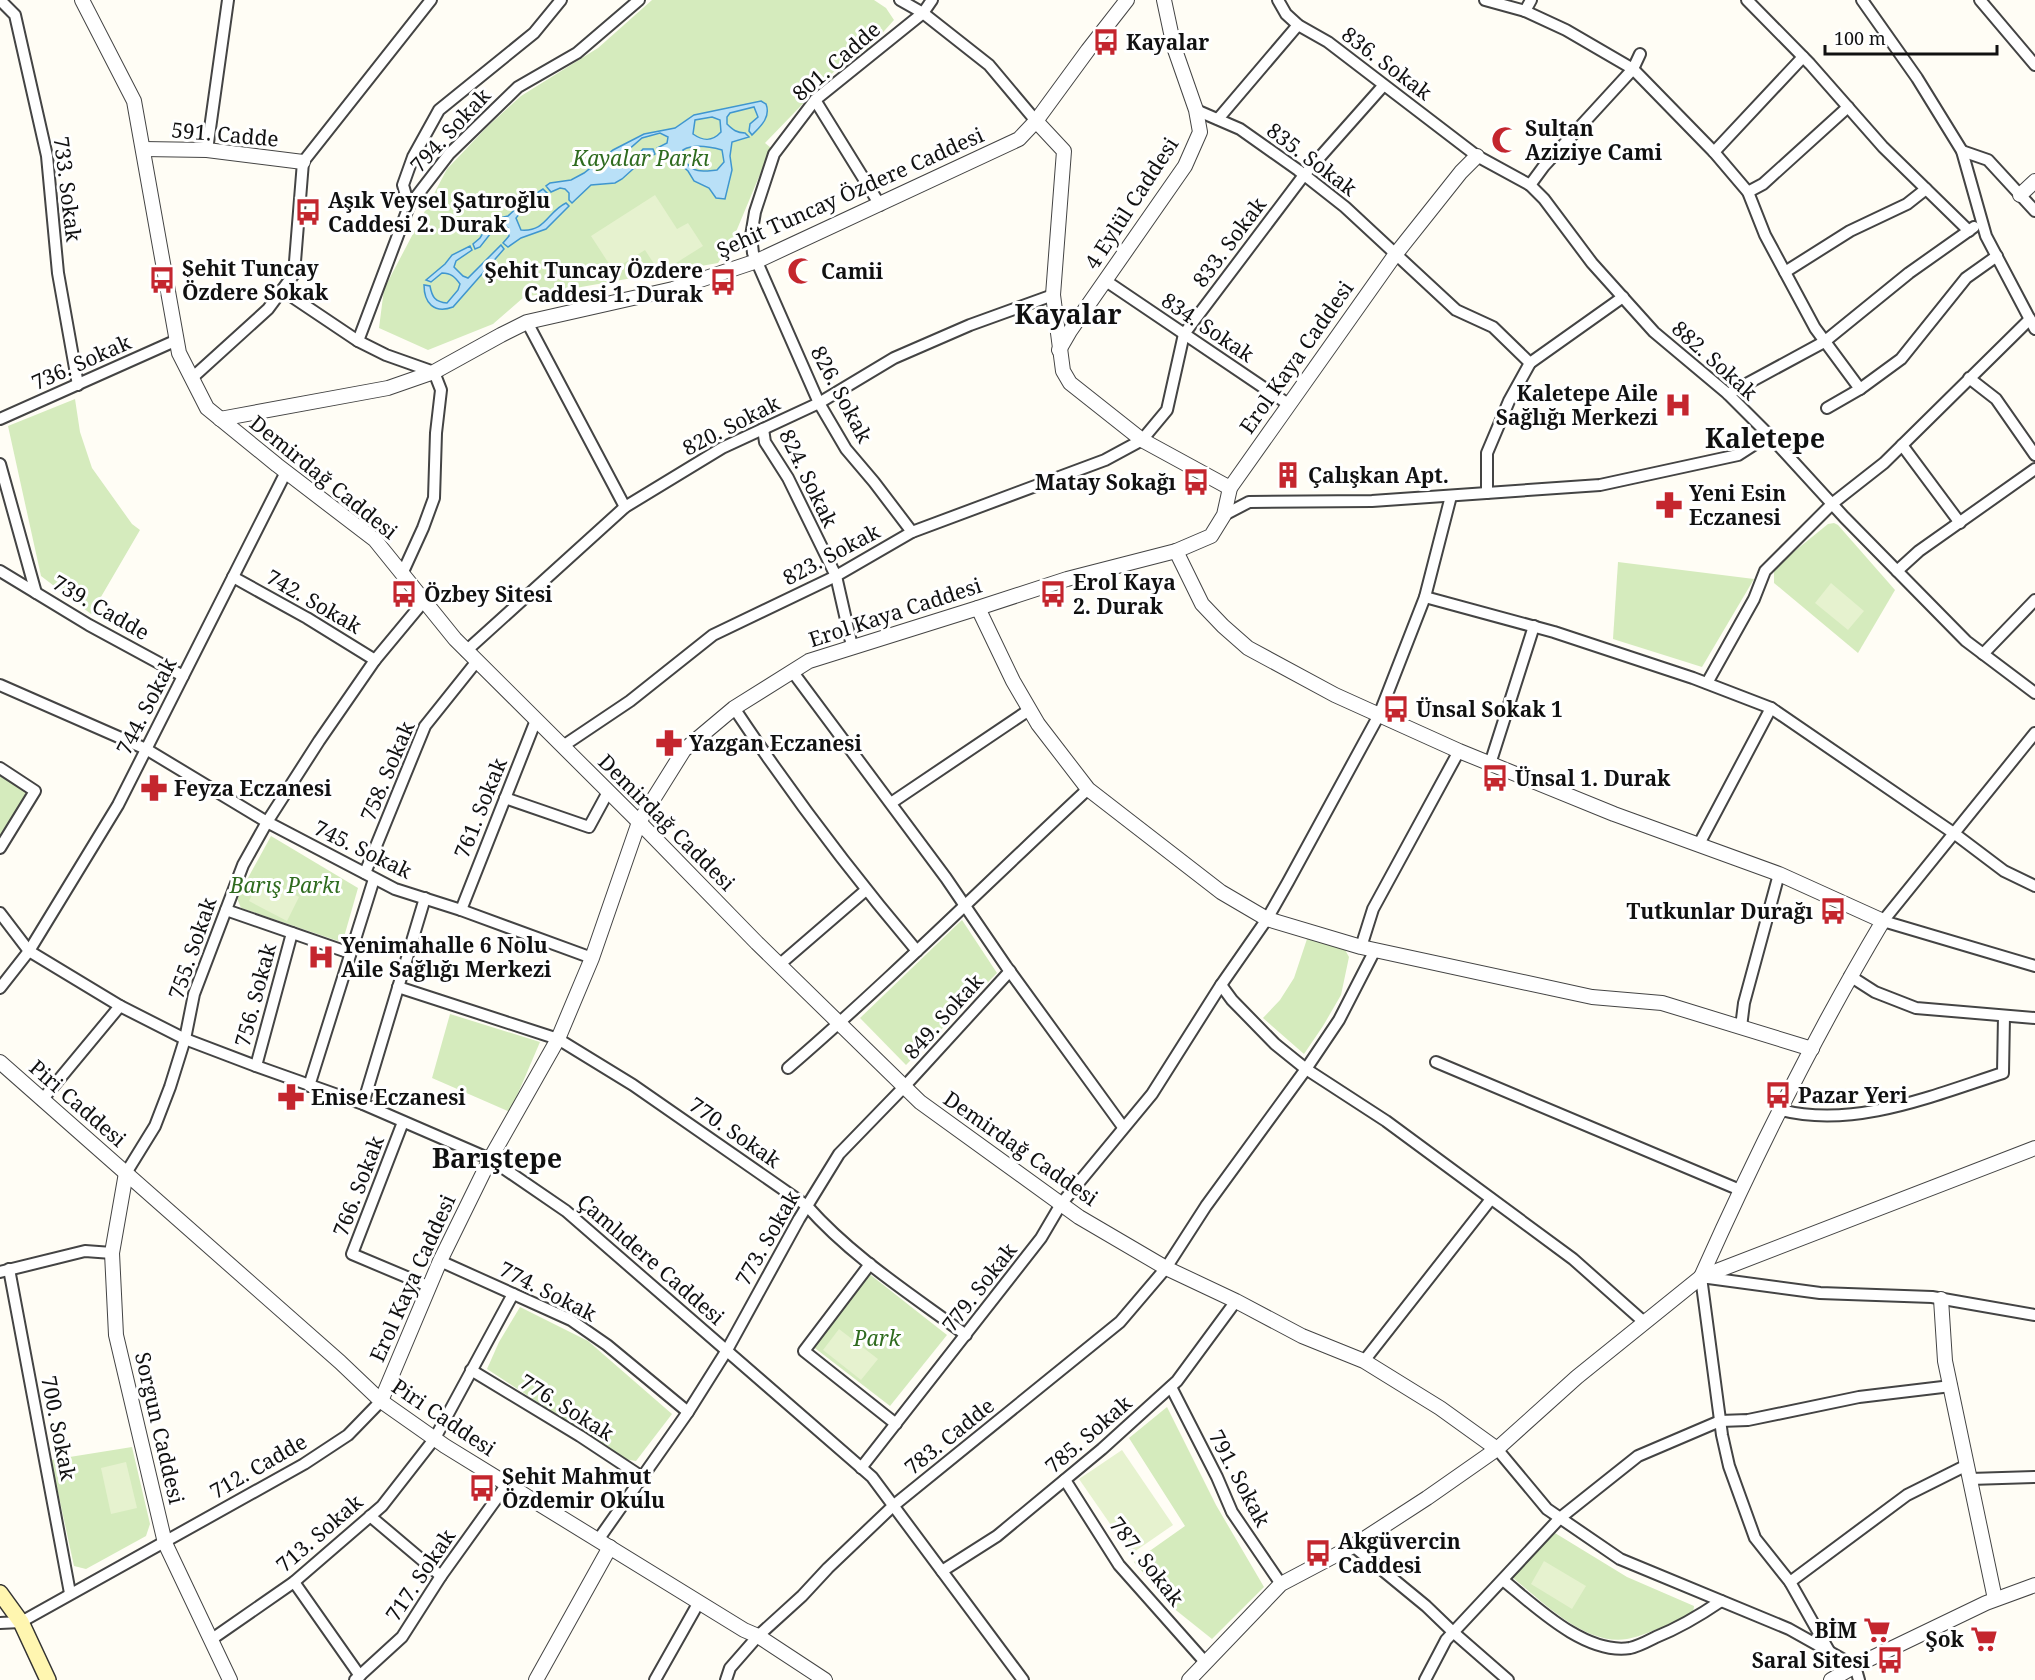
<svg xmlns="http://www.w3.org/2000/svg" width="2035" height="1680" font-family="'Noto Serif',serif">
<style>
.green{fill:#d5ebbd}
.pitch{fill:#e6f2cf}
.water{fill:#b9e0f7;stroke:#3f96cf;stroke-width:1.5;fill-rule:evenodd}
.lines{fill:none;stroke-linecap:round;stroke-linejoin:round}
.minor-casing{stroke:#444;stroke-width:14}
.tertiary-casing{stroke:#444;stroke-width:16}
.secondary-casing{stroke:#333;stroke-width:18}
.minor{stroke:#fff;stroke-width:10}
.tertiary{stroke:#fff;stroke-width:14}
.secondary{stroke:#fff6b0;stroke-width:15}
.labels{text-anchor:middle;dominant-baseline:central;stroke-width:6;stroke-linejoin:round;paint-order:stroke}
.poi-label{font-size:21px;font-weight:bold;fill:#111;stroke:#fff;text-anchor:start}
.street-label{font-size:21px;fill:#111;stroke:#fff}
.park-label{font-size:21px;font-style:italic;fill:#2f6b1f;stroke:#fff}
.district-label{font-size:27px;font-weight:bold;fill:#111;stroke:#fff}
</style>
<rect width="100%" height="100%" fill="#fffdf5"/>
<g class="green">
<polygon points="652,0 874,0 886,8 894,20 858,60 851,54 765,143 771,148 733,239 718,263 524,297 493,324 428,350 379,328 384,289 447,169 487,127 521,96 598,48"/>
<polygon points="75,399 80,432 92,468 132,524 140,530 91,614 41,576 8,426"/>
<polygon points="1834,523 1838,525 1895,590 1858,653 1774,583 1774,572 1780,563 1828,524"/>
<polygon points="1618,562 1754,579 1702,667 1613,639"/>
<polygon points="0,764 33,786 0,845"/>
<polygon points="271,836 358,888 344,937 338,941 241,908 237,898"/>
<polygon points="962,920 997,973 906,1065 860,1018"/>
<polygon points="1308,936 1343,946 1349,957 1341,995 1323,1026 1304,1054 1263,1018 1280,1000 1294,978"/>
<polygon points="450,1014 540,1042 510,1112 432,1078"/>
<polygon points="863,1269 947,1335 890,1406 807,1342"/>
<polygon points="520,1307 588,1341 672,1414 636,1461 624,1459 487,1369 499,1342"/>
<polygon points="1167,1407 1216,1505 1264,1587 1212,1639 1172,1607 1134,1562 1185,1526 1129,1438"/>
<polygon points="132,1447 150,1524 146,1536 86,1569 74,1566 51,1460"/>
<path d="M1555 1533 1627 1577 1694 1606 1693 1614C1675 1621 1645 1636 1627 1639 1585 1646 1543 1602 1512 1577Z"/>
</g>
<g class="pitch">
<polygon points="655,195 677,229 688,223 703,246 660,273 645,250 613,270 591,236"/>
<polygon points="1831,583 1864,611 1848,630 1815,603"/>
<polygon points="261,878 299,897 287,921 249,901"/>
<polygon points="839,1329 878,1359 861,1380 823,1350"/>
<polygon points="1122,1450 1173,1525 1131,1554 1079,1479"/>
<polygon points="126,1462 137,1508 111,1514 101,1468"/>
<polygon points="1544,1561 1586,1586 1572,1609 1531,1584"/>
</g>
<g class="water">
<path d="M761 101 766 104C771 117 761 126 752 135L749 131 750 124 758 117 754 107 730 113 727 117V124C733 130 737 133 745 133L749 137 732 142 730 156 732 170 725 199 716 198 709 188 694 181 688 171 682 166 686 162C694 174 705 171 717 170L724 162 722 150C711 147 693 144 683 150L684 159 679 163 667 154 659 153 657 148 667 143 668 137 660 133 642 138 619 158 618 163 622 167C634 166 635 157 643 149H653L655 154 633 169 622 179 615 183 591 185 572 203 569 200V193L565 189 560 188 551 192 546 186 550 183 571 180 584 173 613 150 644 134 675 128 694 115ZM712 117 720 120 721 132C712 142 703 141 693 134L695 120Z"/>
<path d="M543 189 548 194 520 213 516 218 521 230C546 232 547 212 566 203L569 206 546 229 521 238 508 247 503 243 509 236 508 228 503 223 498 224 480 247 475 249 473 244 480 238 491 220 508 216 524 201Z"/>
<path d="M501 245 504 249 453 307C434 314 424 303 424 285L430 286C432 297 435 302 447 303L458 290 460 284C455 277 451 273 442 273L431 282 426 280 445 264 452 255 470 246 472 250 456 261 454 267 463 276 468 278Z"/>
</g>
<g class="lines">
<defs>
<g id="minor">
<polyline points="0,0 15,15 47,156 58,273 78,385"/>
<polyline points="900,0 923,13 989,65 1036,121"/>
<polyline points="1278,0 1286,14 1298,25 1328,42 1477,156 1530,185 1544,199 1592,263 1654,332 1728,394 1769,435 1844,517 1966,641 2035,693"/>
<polyline points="1485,0 1525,11 1566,30 1633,69 1714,152 1748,192 1765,235 1815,328 1860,389"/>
<polyline points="1747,0 1810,64 1883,147 1969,231"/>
<polyline points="1862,0 1917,78 1962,151 1986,236 2035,329"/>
<polyline points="1980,0 2035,65"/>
<polyline points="1525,11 1531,0"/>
<polyline points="815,100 880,205"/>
<polyline points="1196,110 1240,129 1298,170 1345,207 1456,310 1493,327 1530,363"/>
<polyline points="1218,119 1298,25"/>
<polyline points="207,150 228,0"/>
<polyline points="1962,151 1988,160 2035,211"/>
<polyline points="1714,152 1803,57"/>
<polyline points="1530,185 1544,166 1633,69 1640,54"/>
<polyline points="1748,192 1763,184 1848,107"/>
<polyline points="409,206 403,185 413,157 439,110 534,33 561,0"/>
<polyline points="1785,272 1850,231 1907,204 1926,189"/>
<polyline points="1106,281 1288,404"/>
<polyline points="282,290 358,341 386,355 434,372 441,390 436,433 434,498 423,528 402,574"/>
<polyline points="527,322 625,507"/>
<polyline points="358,341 409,206 449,154 518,87 577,53 639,0"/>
<polyline points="192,378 268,309 294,274 303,162 431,0"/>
<polyline points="1969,378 1996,399 2035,455"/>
<polyline points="1728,394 1824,342 1909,273 1974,227"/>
<polyline points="1827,408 1860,389 1901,359 1966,278 1997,256"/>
<polyline points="0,419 177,340"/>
<polyline points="763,429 765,442 788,478 836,576 852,646"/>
<polyline points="1902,445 1960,523"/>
<polyline points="0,464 36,593"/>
<polyline points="1487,493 1487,453 1509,401 1530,363 1623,297"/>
<polyline points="1224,515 1249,502 1372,501 1600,485 1738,455 1769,435"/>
<polyline points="912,532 874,482 846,449 819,403 753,253 751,236 755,212 774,154 815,100 923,13 932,0"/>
<polyline points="0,571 89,625 183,676"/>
<polyline points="1897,571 1919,551 2035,469"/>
<polyline points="233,577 307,618 375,660"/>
<polyline points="1425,597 1554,632 1693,678 1771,708 1955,834 2004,871 2035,886"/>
<polyline points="466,651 625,507 722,448 819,403 894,358 970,325 1053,295"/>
<polyline points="1983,654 2035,600"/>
<polyline points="792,671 946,878 1006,966 1123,1127"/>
<polyline points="1707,683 1754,599 1765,571 1833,503 1884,463 2030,319"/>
<polyline points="0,685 146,749 267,822 395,889 461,910 592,958"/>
<path d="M734 708C790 792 851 873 917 951"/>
<polyline points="2035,733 1883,921 2035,966"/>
<polyline points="563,746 630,701 713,635 836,576 912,532 1105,460 1142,440 1167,410 1184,334 1304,175 1383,86"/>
<polyline points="1490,764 1534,626"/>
<polyline points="0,768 35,791 0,848"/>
<polyline points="505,798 589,827 608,792"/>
<polyline points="891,803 1029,710"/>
<polyline points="1699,844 1771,708"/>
<polyline points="365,873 425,726 477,661"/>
<polyline points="226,910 350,953"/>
<polyline points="461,910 536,720"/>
<polyline points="0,913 29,951 120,1006 185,1039 256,1066 363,1104 490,1159 566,1211 872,1477 1023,1680"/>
<polyline points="1361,947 1373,909 1459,751"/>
<polyline points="779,965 866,890"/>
<polyline points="1850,976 1875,992 1916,1008 2035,1018"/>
<polyline points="1221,985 1232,1000 1275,1044 1306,1069 1386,1121 1573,1259 1644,1322"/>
<path d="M398 987 558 1039 633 1085 807 1206C852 1257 912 1295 966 1335"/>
<polyline points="0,988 29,951 118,805 286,472"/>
<polyline points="1741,1027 1744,1003 1779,874"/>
<polyline points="1436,1062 1740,1190"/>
<polyline points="256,1066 292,933"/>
<path d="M788 1068C891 979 988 882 1088 789"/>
<polyline points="309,1086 374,879"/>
<polyline points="42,1100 120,1006"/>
<polyline points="363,1104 425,898"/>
<path d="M1781 1110C1855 1129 1934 1095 2003 1073L2004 1016"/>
<polyline points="403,1122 352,1254 428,1286"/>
<polyline points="126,1173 155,1126 170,1087 185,1039 194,994 243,865 267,822 319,741 375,660 424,601"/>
<polyline points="440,1261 571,1320 607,1345 688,1412"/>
<polyline points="870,1264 804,1351 896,1424"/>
<polyline points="9,1269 70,1593"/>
<polyline points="0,1272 85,1251 112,1253"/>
<polyline points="1364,1361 1491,1199"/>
<polyline points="471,1370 580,1436 642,1477"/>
<polyline points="1171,1387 1217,1477 1232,1512 1281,1584"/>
<polyline points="1497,1449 1547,1509 1620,1559 1789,1629 1855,1666 1859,1680"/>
<polyline points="861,1468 1041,1238 1061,1204 1152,1094 1221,985 1267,919 1288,882 1379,715 1425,597 1451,496"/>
<polyline points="1970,1479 2035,1477"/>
<polyline points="1065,1480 1119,1565 1205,1662"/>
<polyline points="370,1516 441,1576"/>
<polyline points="598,1540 688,1412 727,1350 799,1219 839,1154 904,1087 1010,971"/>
<polyline points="1353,1546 1426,1606 1453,1632 1508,1680"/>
<polyline points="942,1571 997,1536 1102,1449 1177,1381 1236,1301"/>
<path d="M1503 1580C1535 1606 1585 1655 1630 1648 1639 1646 1648 1641 1656 1637 1681 1627 1699 1616 1721 1601"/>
<polyline points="294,1582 360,1676"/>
<polyline points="1790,1582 1907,1495 1967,1465"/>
<polyline points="0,1623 21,1622 304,1464 348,1435 381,1401"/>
<polyline points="212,1639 294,1582 382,1506 435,1438 513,1294"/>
<polyline points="1829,1651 1790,1582 1755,1538 1729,1466 1722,1435 1701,1277 1820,1293 1932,1297 2035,1315"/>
<polyline points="355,1680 402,1637 441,1576 507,1484"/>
<polyline points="655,1680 699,1602"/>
<polyline points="726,1680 730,1668 758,1636 802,1596 828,1568 893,1506 1120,1322 1166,1268 1206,1206 1306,1069 1339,1020 1375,950"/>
<polyline points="1425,1680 1446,1640 1560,1518 1638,1456 1720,1421 1748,1420 1859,1397 1951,1386"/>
</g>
<g id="tertiary">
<polyline points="82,0 134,101 179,353 207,408 277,465 375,540 455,639 639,822 757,943 920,1102 1079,1217 1166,1268 1236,1301 1302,1336 1364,1361 1440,1408 1497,1449"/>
<polyline points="1036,121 1064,151 1053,295 1063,371 1070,383 1142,440 1230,488"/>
<polyline points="143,149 207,150 303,162"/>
<polyline points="2020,195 2035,181"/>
<polyline points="1059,350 1070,331 1185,166 1200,132 1196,110 1174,47 1164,0"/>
<polyline points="220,419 388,388 434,372 501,335 527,322 673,289 757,261 1019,139 1036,121 1088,50 1127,0"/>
<path d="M1176 551 1202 604 1223 626 1248 648 1335 695 1459 751 1614 814 1779 874 1883 921C1815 1035 1755 1156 1701 1277"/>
<polyline points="978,608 1013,681 1038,724 1088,789 1221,892 1267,919 1361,947 1592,997 1662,1003 1812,1049"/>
<polyline points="0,1062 340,1362 381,1401 445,1446 744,1630 758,1636 825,1680"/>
<polyline points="126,1173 112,1253 116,1335 165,1543 230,1680"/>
<polyline points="1941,1299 1945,1361 1995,1599"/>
<polyline points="381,1401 440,1261 490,1159 558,1039 592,958 639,822 684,750 734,708 809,661 978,608 1067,579 1176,551 1211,536 1224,515 1230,488 1395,255 1461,172 1477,156"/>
<polyline points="536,1680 610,1547"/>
<polyline points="1189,1680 1281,1584 1353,1546 1427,1498 1497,1449 1577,1377 1701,1277 2035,1148"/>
<polyline points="1831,1680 1855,1666 1986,1603 2035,1585"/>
</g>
<polyline id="secondary" points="0,1593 21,1622 48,1680"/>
</defs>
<use href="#minor" class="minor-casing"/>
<use href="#tertiary" class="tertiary-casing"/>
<use href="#secondary" class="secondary-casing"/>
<use href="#minor" class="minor"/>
<use href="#tertiary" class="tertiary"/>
<use href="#secondary" class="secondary"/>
</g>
<defs>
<symbol id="bus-bare" viewBox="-9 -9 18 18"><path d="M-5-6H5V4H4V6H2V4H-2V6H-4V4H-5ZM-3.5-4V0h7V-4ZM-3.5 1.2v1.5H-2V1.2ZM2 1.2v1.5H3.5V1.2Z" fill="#c4262e" stroke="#fff" stroke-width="2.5" paint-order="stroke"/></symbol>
<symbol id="mosque-bare" viewBox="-9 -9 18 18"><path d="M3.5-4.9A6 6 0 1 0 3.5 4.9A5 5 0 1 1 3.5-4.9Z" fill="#c4262e" stroke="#fff" stroke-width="2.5" paint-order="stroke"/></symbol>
<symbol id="hospital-bare" viewBox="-9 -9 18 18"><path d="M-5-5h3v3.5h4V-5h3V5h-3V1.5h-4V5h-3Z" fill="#c4262e" stroke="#fff" stroke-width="2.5" paint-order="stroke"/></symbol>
<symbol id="building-bare" viewBox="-9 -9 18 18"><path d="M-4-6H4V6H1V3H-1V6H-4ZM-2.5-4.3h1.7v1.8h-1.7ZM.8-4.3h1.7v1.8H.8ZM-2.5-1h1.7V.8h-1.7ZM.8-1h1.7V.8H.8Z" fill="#c4262e" stroke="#fff" stroke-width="2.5" paint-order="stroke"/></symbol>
<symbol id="pharmacy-bare" viewBox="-9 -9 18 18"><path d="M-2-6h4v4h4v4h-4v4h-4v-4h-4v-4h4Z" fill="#c4262e" stroke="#fff" stroke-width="2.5" paint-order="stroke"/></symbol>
<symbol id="supermarket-bare" viewBox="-9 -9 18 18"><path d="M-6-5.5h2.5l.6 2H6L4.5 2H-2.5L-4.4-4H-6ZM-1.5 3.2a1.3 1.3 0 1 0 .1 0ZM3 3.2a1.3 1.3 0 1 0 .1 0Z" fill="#c4262e" stroke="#fff" stroke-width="2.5" paint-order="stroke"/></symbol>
</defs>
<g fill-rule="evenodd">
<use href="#bus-bare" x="1087" y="23" width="38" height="38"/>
<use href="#mosque-bare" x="1486" y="121" width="38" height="38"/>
<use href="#bus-bare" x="289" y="193" width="38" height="38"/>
<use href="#mosque-bare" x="782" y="252" width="38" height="38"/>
<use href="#bus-bare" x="143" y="261" width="38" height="38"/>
<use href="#bus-bare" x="704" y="263" width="38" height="38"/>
<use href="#hospital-bare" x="1659" y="386" width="38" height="38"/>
<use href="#building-bare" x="1269" y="456" width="38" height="38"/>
<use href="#bus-bare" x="1177" y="463" width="38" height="38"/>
<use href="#pharmacy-bare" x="1650" y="486" width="38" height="38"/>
<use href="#bus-bare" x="385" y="575" width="38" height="38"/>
<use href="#bus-bare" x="1034" y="575" width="38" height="38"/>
<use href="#bus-bare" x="1377" y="690" width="38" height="38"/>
<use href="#pharmacy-bare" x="650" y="724" width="38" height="38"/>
<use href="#bus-bare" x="1476" y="759" width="38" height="38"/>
<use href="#pharmacy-bare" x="135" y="769" width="38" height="38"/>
<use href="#bus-bare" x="1814" y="892" width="38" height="38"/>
<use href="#hospital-bare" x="302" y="938" width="38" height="38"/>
<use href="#bus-bare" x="1759" y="1076" width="38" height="38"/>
<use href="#pharmacy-bare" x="272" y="1078" width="38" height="38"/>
<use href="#bus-bare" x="463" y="1469" width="38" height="38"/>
<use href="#bus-bare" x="1299" y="1534" width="38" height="38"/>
<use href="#supermarket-bare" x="1858" y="1611" width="38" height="38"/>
<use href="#supermarket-bare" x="1965" y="1620" width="38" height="38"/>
<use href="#bus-bare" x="1871" y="1641" width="38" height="38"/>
</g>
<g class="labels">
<g class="poi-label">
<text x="1126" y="42">Kayalar</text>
<text x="1525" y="128">Sultan<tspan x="1525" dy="24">Aziziye Cami</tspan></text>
<text x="328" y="200">Aşık Veysel Şatıroğlu<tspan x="328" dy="24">Caddesi 2. Durak</tspan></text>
<text x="182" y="268">Şehit Tuncay<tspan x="182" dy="24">Özdere Sokak</tspan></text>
<text x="703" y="270" text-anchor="end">Şehit Tuncay Özdere<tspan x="703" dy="24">Caddesi 1. Durak</tspan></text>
<text x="821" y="271">Camii</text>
<text x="1658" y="393" text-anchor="end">Kaletepe Aile<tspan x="1658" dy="24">Sağlığı Merkezi</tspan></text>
<text x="1308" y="475">Çalışkan Apt.</text>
<text x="1176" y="482" text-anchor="end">Matay Sokağı</text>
<text x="1689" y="493">Yeni Esin<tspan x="1689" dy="24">Eczanesi</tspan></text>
<text x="1073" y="582">Erol Kaya<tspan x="1073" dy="24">2. Durak</tspan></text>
<text x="424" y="594">Özbey Sitesi</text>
<text x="1416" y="709">Ünsal Sokak 1</text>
<text x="689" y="743">Yazgan Eczanesi</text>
<text x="1515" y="778">Ünsal 1. Durak</text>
<text x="174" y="788">Feyza Eczanesi</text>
<text x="1813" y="911" text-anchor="end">Tutkunlar Durağı</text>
<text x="341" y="945">Yenimahalle 6 Nolu<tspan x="341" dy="24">Aile Sağlığı Merkezi</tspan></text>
<text x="1798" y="1095">Pazar Yeri</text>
<text x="311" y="1097">Enise Eczanesi</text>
<text x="502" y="1476">Şehit Mahmut<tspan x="502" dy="24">Özdemir Okulu</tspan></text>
<text x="1338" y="1541">Akgüvercin<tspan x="1338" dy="24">Caddesi</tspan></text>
<text x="1857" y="1630" text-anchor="end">BİM</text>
<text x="1964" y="1639" text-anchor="end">Şok</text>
<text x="1870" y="1660" text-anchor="end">Saral Sitesi</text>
</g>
<g class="street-label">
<text transform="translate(836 61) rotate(-41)">801. Cadde</text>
<text transform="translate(1387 63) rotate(37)">836. Sokak</text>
<text transform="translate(450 130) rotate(-47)">794. Sokak</text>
<text transform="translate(225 134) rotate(5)">591. Cadde</text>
<text transform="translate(1312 159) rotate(37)">835. Sokak</text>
<text transform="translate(68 189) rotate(83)">733. Sokak</text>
<text transform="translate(850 192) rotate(-24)">Şehit Tuncay Özdere Caddesi</text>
<text transform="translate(1131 203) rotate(-57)">4 Eylül Caddesi</text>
<text transform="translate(1229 242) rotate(-53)">833. Sokak</text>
<text transform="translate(1208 327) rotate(34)">834. Sokak</text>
<text transform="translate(1296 357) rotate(-55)">Erol Kaya Caddesi</text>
<text transform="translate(1715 360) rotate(42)">882. Sokak</text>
<text transform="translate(81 362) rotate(-24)">736. Sokak</text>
<text transform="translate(842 394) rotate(62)">826. Sokak</text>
<text transform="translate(731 425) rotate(-27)">820. Sokak</text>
<text transform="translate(324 477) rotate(39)">Demirdağ Caddesi</text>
<text transform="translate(809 478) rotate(64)">824. Sokak</text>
<text transform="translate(831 554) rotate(-28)">823. Sokak</text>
<text transform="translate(314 601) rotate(30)">742. Sokak</text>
<text transform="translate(101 607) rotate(30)">739. Cadde</text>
<text transform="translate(895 612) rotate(-18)">Erol Kaya Caddesi</text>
<text transform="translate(146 706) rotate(-63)">744. Sokak</text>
<text transform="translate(387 771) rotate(-67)">758. Sokak</text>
<text transform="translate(480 808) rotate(-68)">761. Sokak</text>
<text transform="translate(667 822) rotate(45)">Demirdağ Caddesi</text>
<text transform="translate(363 849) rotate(26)">745. Sokak</text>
<text transform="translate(192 948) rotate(-71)">755. Sokak</text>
<text transform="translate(255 995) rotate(-75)">756. Sokak</text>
<text transform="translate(943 1016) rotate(-48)">849. Sokak</text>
<text transform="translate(78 1103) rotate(41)">Piri Caddesi</text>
<text transform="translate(735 1132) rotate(35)">770. Sokak</text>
<text transform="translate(1021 1148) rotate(35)">Demirdağ Caddesi</text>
<text transform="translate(358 1186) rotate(-69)">766. Sokak</text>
<text transform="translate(767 1238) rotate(-60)">773. Sokak</text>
<text transform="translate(651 1259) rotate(41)">Çamlıdere Caddesi</text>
<text transform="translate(412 1278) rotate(-66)">Erol Kaya Caddesi</text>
<text transform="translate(979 1287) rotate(-52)">779. Sokak</text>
<text transform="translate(548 1291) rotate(27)">774. Sokak</text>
<text transform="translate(567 1407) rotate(32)">776. Sokak</text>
<text transform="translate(444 1417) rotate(34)">Piri Caddesi</text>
<text transform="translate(59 1428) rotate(79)">700. Sokak</text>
<text transform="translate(160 1428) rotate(77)">Sorgun Caddesi</text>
<text transform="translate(1088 1434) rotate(-41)">785. Sokak</text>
<text transform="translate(949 1436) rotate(-39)">783. Cadde</text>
<text transform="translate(258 1466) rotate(-30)">712. Cadde</text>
<text transform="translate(1240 1478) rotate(62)">791. Sokak</text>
<text transform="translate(319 1533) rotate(-41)">713. Sokak</text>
<text transform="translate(1147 1561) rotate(52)">787. Sokak</text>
<text transform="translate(420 1575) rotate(-56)">717. Sokak</text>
</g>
<g class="park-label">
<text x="641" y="158">Kayalar Parkı</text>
<text x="285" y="885">Barış Parkı</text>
<text x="877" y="1338">Park</text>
</g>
<g class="district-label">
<text x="1068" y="313">Kayalar</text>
<text x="1765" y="437">Kaletepe</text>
<text x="497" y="1157">Barıştepe</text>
</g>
</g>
<path d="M1825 45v9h172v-9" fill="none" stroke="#111111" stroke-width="3"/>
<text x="1834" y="45" font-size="18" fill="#111111" stroke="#ffffff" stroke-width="4.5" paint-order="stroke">100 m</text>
</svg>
